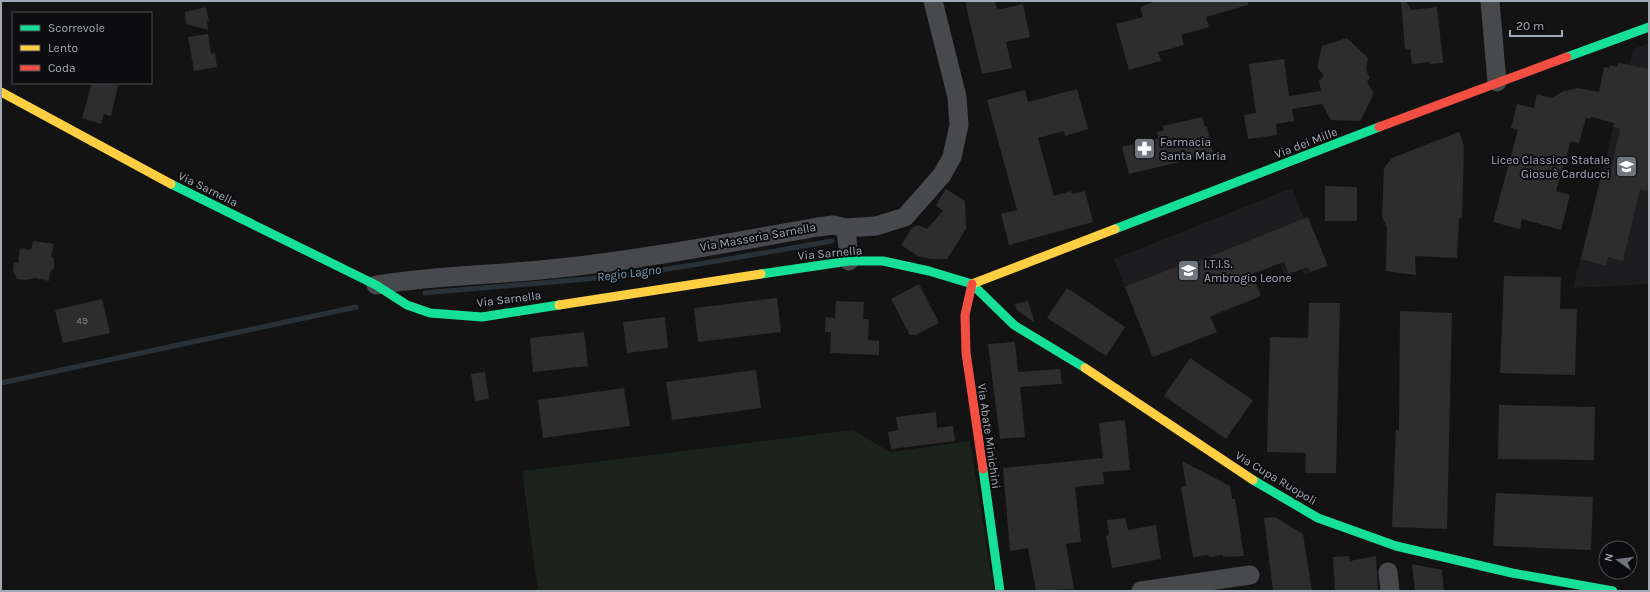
<svg xmlns="http://www.w3.org/2000/svg" width="1650" height="592" font-family="Karla,sans-serif">
<style>
.built{fill:#1d1d1f}
.green{fill:#1c221c}
.lines{fill:none;stroke-linecap:round;stroke-linejoin:round}
.stream{stroke:#293136;stroke-width:5}
.building{fill:#2d2d2e}
.street{stroke:#47494c;stroke-width:19}
.fast{stroke:#16e098;stroke-width:9}
.slow{stroke:#ffcf43;stroke-width:9}
.jam{stroke:#f24e42;stroke-width:9}
.labels{text-anchor:middle;dominant-baseline:central;stroke-width:4;stroke-linejoin:round;paint-order:stroke}
.number-label{font-size:10px;fill:#868b92}
.poi-label{font-size:12px;fill:#a4aab4;stroke:#0d0d0f;text-anchor:start}
.street-label{font-size:12px;fill:#a4aab4;stroke:#0d0d0f}
.water-label{font-size:13px;font-style:italic;fill:#7a9bb0;stroke:#0d0d0f}
</style>
<rect width="100%" height="100%" fill="#131313"/>
<g class="built">
<polygon points="1649,43 1649,284 1573,288 1633,49"/>
<polygon points="1292,188 1323,267 1305,275 1302,268 1285,275 1280,263 1251,274 1260,297 1209,318 1215,332 1152,357 1114,259"/>
</g>
<polygon class="green" points="853,430 890,452 970,441 994,591 538,591 522,471"/>
<g class="lines">
<g class="stream">
<path d="M425 293C497 286 569 282 640 273 704 264 768 252 832 241"/>
<polyline points="1,383 356,307"/>
</g>
</g>
<g class="building">
<polygon points="965,1 995,1 997,10 1023,4 1030,37 1006,42 1012,68 982,74"/>
<polygon points="1156,1 1248,1 1248,5 1206,17 1209,27 1181,35 1184,45 1158,52 1161,61 1129,70 1116,24 1143,17 1140,7"/>
<polygon points="1401,1 1405,1 1412,10 1437,7 1443,63 1430,64 1429,62 1412,64 1410,49 1405,50"/>
<polygon points="206,7 209,21 207,21 208,30 186,24 185,12"/>
<polygon points="208,34 211,54 215,53 217,67 194,71 188,37"/>
<polygon points="1347,38 1368,58 1366,70 1370,78 1367,82 1374,93 1360,121 1331,120 1322,104 1292,109 1294,121 1276,124 1277,135 1248,139 1244,115 1256,113 1249,64 1284,59 1289,96 1321,91 1319,81 1324,76 1317,67 1322,46"/>
<polygon points="1619,63 1649,69 1649,182 1647,191 1640,189 1623,261 1608,257 1606,266 1581,259 1601,177 1609,179 1620,129 1613,127 1614,123 1591,117 1590,119 1586,118 1579,143 1571,141 1556,191 1570,195 1561,230 1522,219 1520,229 1493,222 1518,130 1511,128 1517,104 1534,108 1537,94 1551,98 1564,91 1578,88 1599,92 1604,67 1609,68 1610,65 1617,67"/>
<polygon points="92,83 106,83 118,86 111,116 104,114 101,124 82,118"/>
<polygon points="1077,89 1088,129 1065,136 1064,131 1038,138 1054,196 1071,191 1072,194 1085,191 1093,222 1009,245 1001,214 1017,210 987,100 1025,90 1028,102"/>
<polygon points="1202,117 1205,127 1207,127 1213,154 1129,174 1122,147 1158,139 1157,132 1164,130 1163,126"/>
<polygon points="1459,132 1462,139 1464,147 1462,217 1459,219 1457,258 1415,256 1416,275 1386,271 1387,227 1382,217 1384,168 1392,158"/>
<polygon points="1325,186 1357,187 1357,221 1325,221"/>
<polygon points="946,189 965,201 966,229 947,259 931,259 918,256 901,245 912,228 918,225 927,229 943,211 936,205"/>
<polygon points="1308,217 1328,266 1310,272 1308,267 1289,274 1284,262 1252,274 1261,296 1210,316 1217,332 1153,357 1125,287 1188,262 1189,265"/>
<polygon points="33,241 54,244 51,257 54,259 54,268 50,272 49,281 35,278 25,280 17,279 13,271 14,262 18,263 20,248 31,250"/>
<polygon points="1504,276 1561,277 1560,309 1577,309 1575,375 1500,373"/>
<polygon points="919,284 939,323 916,335 910,335 891,299"/>
<polygon points="1067,288 1125,327 1106,356 1047,318"/>
<polygon points="777,298 781,332 698,342 694,308"/>
<polygon points="102,299 110,333 63,343 55,310"/>
<polygon points="836,301 864,302 863,319 869,319 868,340 879,341 879,355 830,353 831,332 825,332 826,317 835,318"/>
<polygon points="1028,301 1035,323 1017,310 1015,304"/>
<polygon points="1309,303 1340,303 1336,473 1305,473 1306,453 1267,452 1270,337 1308,338"/>
<polygon points="1400,311 1452,313 1447,529 1392,527 1396,430 1399,430"/>
<polygon points="665,317 668,348 627,353 623,322"/>
<polygon points="584,332 588,366 533,372 530,338"/>
<polygon points="1015,342 1018,372 1060,369 1062,384 1020,387 1025,437 1000,439 988,344"/>
<polygon points="1190,358 1253,400 1226,439 1164,396"/>
<polygon points="756,370 761,408 672,420 666,382"/>
<polygon points="485,372 489,399 475,401 471,374"/>
<polygon points="624,388 630,426 543,438 538,400"/>
<polygon points="1499,405 1595,407 1594,460 1498,459"/>
<polygon points="936,412 937,428 953,426 955,441 891,449 888,432 898,430 896,417"/>
<polygon points="1125,420 1130,470 1103,472 1104,484 1075,487 1081,542 1066,544 1074,589 1036,591 1028,548 1010,551 1003,468 1103,458 1099,423"/>
<polygon points="1182,461 1230,486 1232,499 1235,499 1244,556 1223,557 1223,555 1209,557 1208,555 1193,557 1181,487 1186,486"/>
<polygon points="1496,493 1593,497 1591,550 1493,546"/>
<polygon points="1275,517 1303,534 1312,591 1273,591 1264,518"/>
<polygon points="1125,518 1128,530 1156,525 1161,559 1112,568 1106,536 1109,535 1107,520"/>
<polygon points="1349,556 1350,561 1376,556 1378,591 1335,591 1333,557"/>
<polygon points="1412,564 1442,570 1444,591 1415,591"/>
</g>
<g class="lines">
<g class="street">
<polyline points="1490,1 1497,82"/>
<polyline points="846,228 849,261"/>
<path d="M376 285C437 275 498 275 560 268 646 259 732 242 818 227L833 225 846 228 876 226 905 217 942 175 952 157 959 125 957 97 933 1"/>
<polyline points="1388,572 1390,591"/>
<polyline points="1141,591 1250,575"/>
</g>
<g class="fast">
<polyline points="1567,57 1649,27"/>
<polyline points="171,184 376,285 407,305 430,313 482,317 559,305"/>
<polyline points="1115,229 1379,127"/>
<polyline points="761,274 849,261 883,261 929,271 972,284 1014,325 1085,368"/>
<polyline points="983,469 1000,591"/>
<polyline points="1253,480 1318,518 1396,546 1512,573 1613,591"/>
</g>
<g class="slow">
<polyline points="1,92 171,184"/>
<polyline points="972,284 1115,229"/>
<polyline points="559,305 761,274"/>
<polyline points="1085,368 1253,480"/>
</g>
<g class="jam">
<polyline points="1379,127 1567,57"/>
<polyline points="972,284 965,315 966,353 983,469"/>
</g>
</g>
<defs>
<symbol id="pharmacy-square" viewBox="-11 -11 22 22"><rect x="-9" y="-9" width="18" height="18" rx="4" fill="#71757c" stroke="#0d0d0f"/><path d="M-2-6h4v4h4v4h-4v4h-4v-4h-4v-4h4Z" fill="#fff"/></symbol>
<symbol id="university-square" viewBox="-11 -11 22 22"><rect x="-9" y="-9" width="18" height="18" rx="4" fill="#71757c" stroke="#0d0d0f"/><path d="M0-5L7-2L0 1L-7-2ZM-4 1L0 2.5L4 1V4Q0 6-4 4Z" fill="#fff"/></symbol>
</defs>
<g fill-rule="evenodd">
<use href="#pharmacy-square" x="1132" y="136" width="25" height="25"/>
<use href="#university-square" x="1614" y="154" width="25" height="25"/>
<use href="#university-square" x="1176" y="258" width="25" height="25"/>
</g>
<g class="labels">
<g class="number-label">
<text x="82" y="321">49</text>
</g>
<g class="poi-label">
<text x="1160" y="142">Farmacia<tspan x="1160" dy="14">Santa Maria</tspan></text>
<text x="1610" y="160" text-anchor="end">Liceo Classico Statale<tspan x="1610" dy="14">Giosuè Carducci</tspan></text>
<text x="1204" y="264">I.T.I.S.<tspan x="1204" dy="14">Ambrogio Leone</tspan></text>
</g>
<g class="street-label">
<text transform="translate(1306 143) rotate(-21)">Via dei Mille</text>
<text transform="translate(208 189) rotate(26)">Via Sarnella</text>
<text transform="translate(758 237) rotate(-10)">Via Masseria Sarnella</text>
<text transform="translate(830 253) rotate(-5)">Via Sarnella</text>
<text transform="translate(509 299) rotate(-7)">Via Sarnella</text>
<text transform="translate(989 436) rotate(82)">Via Abate Minichini</text>
<text transform="translate(1276 478) rotate(31)">Via Cupa Ruopoli</text>
</g>
<g class="water-label">
<text transform="translate(629 273) rotate(-7)">Regio Lagno</text>
</g>
</g>
<rect width="1650" height="592" fill="none" stroke="#a4aab4" stroke-width="4"/>
<rect x="12" y="12" width="140" height="72" fill="#0d0d0f" stroke="#494c51"/>
<rect x="20" y="25" width="20" height="6" fill="#16e098" stroke="#494c51"/>
<text x="48" y="32" font-size="12" fill="#a4aab4">Scorrevole</text>
<rect x="20" y="45" width="20" height="6" fill="#ffcf43" stroke="#494c51"/>
<text x="48" y="52" font-size="12" fill="#a4aab4">Lento</text>
<rect x="20" y="65" width="20" height="6" fill="#f24e42" stroke="#494c51"/>
<text x="48" y="72" font-size="12" fill="#a4aab4">Coda</text>
<g transform="translate(1618 560) rotate(284)"><circle r="19" fill="#0d0d0f" stroke="#494c51"/>
<path d="M0-3L7 15L0 10L-7 15Z" fill="#71757c"/>
<text y="-6" font-size="11" font-weight="bold" text-anchor="middle" fill="#a4aab4">N</text>
</g>
<path d="M1510 30v6h52v-6" fill="none" stroke="#a4aab4" stroke-width="2"/>
<text x="1516" y="30" font-size="12" fill="#a4aab4" stroke="#0d0d0f" stroke-width="3" paint-order="stroke">20 m</text>
</svg>
